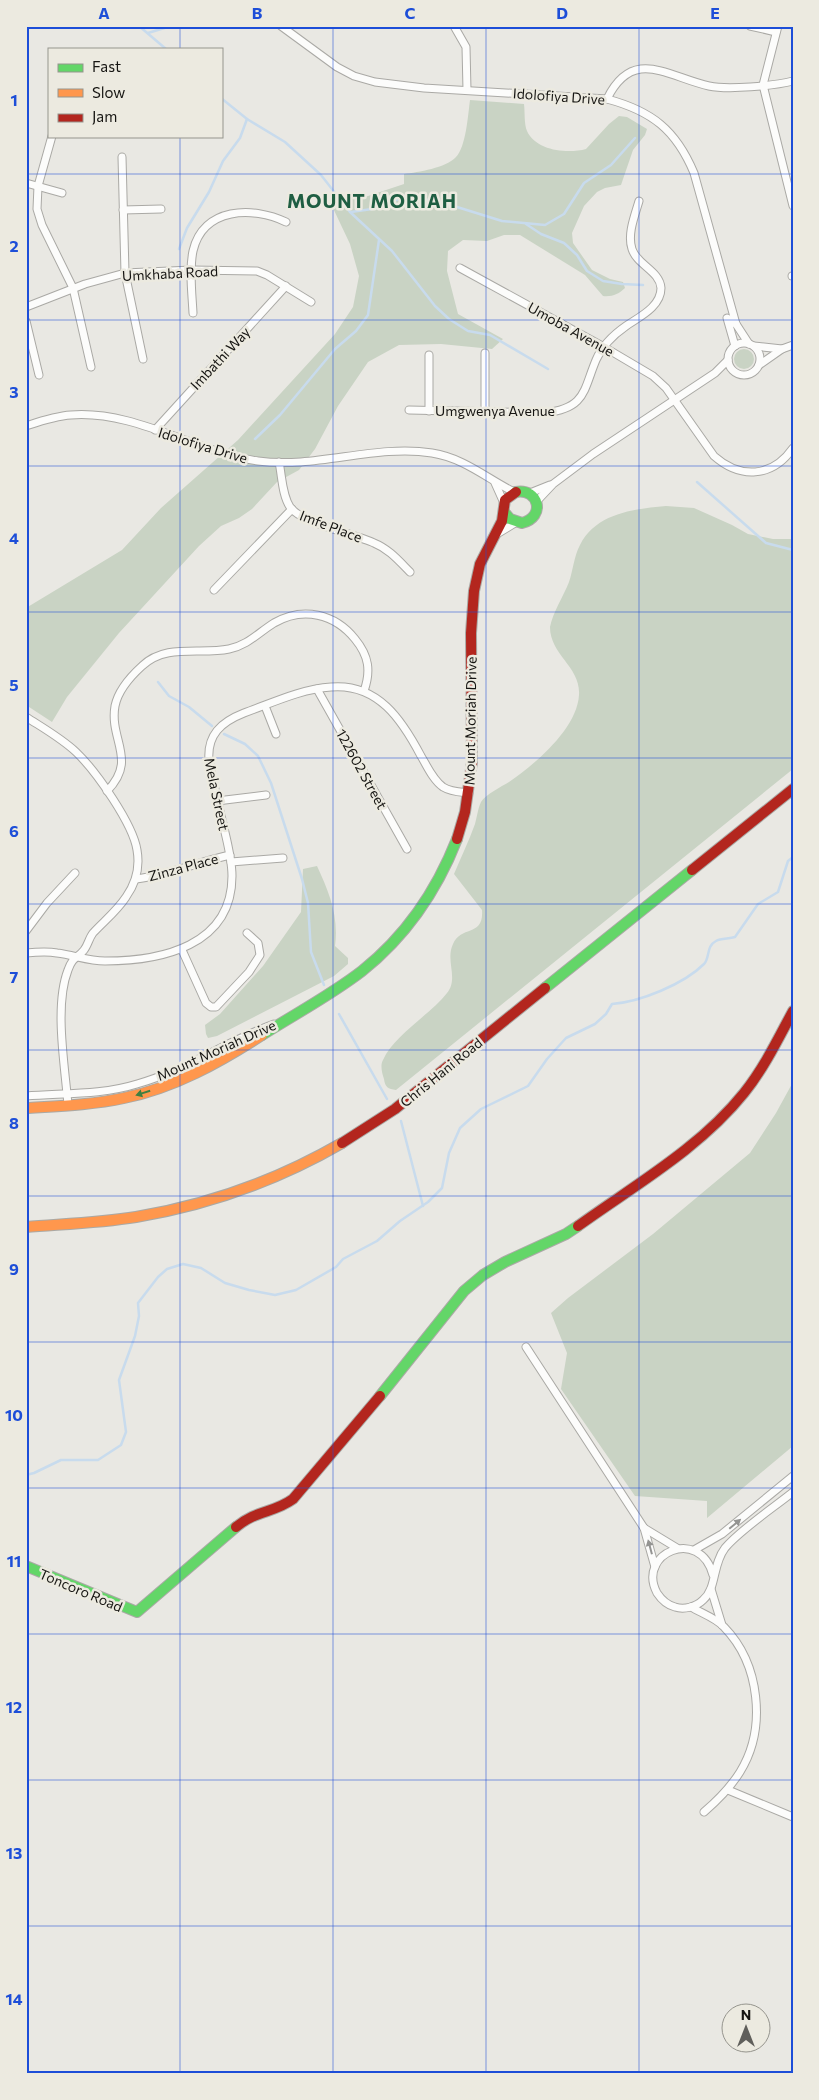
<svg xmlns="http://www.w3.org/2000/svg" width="819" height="2100" font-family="Commissioner,sans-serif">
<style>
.green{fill:#c9d3c4}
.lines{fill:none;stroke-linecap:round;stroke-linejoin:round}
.stream{stroke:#c8dbed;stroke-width:2.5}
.street-casing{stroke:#aaa9a5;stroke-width:9}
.fast-casing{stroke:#aaa9a5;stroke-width:12}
.slow-casing{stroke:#aaa9a5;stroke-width:12}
.jam-casing{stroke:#aaa9a5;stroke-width:12}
.street{stroke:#fcfcfb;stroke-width:7}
.fast{stroke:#63d668;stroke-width:10}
.slow{stroke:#ff974d;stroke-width:10}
.jam{stroke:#b3261e;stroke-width:10}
.oneway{fill:#407f41}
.oneway2{fill:#949492}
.grid{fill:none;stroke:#1d4ed8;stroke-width:1;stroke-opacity:0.55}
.labels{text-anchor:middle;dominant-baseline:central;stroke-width:5;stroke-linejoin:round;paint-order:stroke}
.street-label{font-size:14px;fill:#161512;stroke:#eceae0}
.district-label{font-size:19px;font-weight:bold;letter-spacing:1px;fill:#1f5e42;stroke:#eceae0}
.neatline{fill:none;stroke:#1d4ed8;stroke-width:2}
.grid-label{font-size:16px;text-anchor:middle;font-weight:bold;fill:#1d4ed8}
</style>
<rect width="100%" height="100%" fill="#e9e8e3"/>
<g class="green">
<path d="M470 100 524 104C525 112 524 124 527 131 536 151 568 154 586 149L609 124 619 116 627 117 647 129 645 135 633 150 621 185 605 188 597 192 584 206 572 233 573 243 592 270 610 279 623 282 625 288C619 294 612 297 603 296L585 275 520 235H504L487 241 463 240 448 251 447 271 458 314 503 339 492 349 441 344 399 345 368 362 338 406 315 449 299 470 277 482 252 509 239 518 221 526 199 546 119 633 67 697 52 722 26 705V608L122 550 161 508 238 440 335 334 353 307 359 276 350 244 332 206 351 196 365 197 404 184V174C418 172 446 168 456 157 466 147 468 115 470 100Z"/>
<circle cx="744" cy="359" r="10"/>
<path d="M666 506 694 508 732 525 748 534 773 539H793V769L396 1090C388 1089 385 1087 384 1079 382 1073 380 1065 383 1060 394 1035 431 1014 447 993 459 978 445 961 453 944 461 925 484 937 482 910L454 874C461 857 469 841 475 824 477 817 478 808 481 802 486 794 501 787 509 782 535 764 577 729 579 695 581 667 550 655 550 627 553 612 563 597 569 582 573 570 574 556 580 545 596 513 634 509 666 506Z"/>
<path d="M317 866C329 892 339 916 335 946L348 958V964L334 976 217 1036 208 1038 206 1034 205 1025 220 1014 263 966 301 912 303 869Z"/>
<polygon points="793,1082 793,1446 707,1518 707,1501 635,1496 561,1389 567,1353 551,1313 568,1298 653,1234 750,1153 776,1113"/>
</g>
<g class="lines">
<g class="stream">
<polyline points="139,26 166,49"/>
<polyline points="148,33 171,26"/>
<polyline points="221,98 247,119 285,142 321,175 350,212 392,251 435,306 449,319 468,331 490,335 548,369"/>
<polyline points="351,212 379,208 407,195 457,207 502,221 545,225 564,214 584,183 611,165 635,138"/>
<polyline points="526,224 541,234 564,243 577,255 587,271 603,281 622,284 643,285"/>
<polyline points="179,249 187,228 209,192 223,161 240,138 247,119"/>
<polyline points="255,439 280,415 335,349 356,331 368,315 379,240"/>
<polyline points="697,482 766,543 793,550"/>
<polyline points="158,682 169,696 189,707 212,726"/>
<polyline points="224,734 245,744 258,756 271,783 302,879 308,903 311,952 324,985"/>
<polyline points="339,1014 387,1099"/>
<polyline points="401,1121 423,1206"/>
<path d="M26 1475 34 1473 61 1460H98L121 1445 126 1432 119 1380 135 1336 139 1316 138 1303 158 1277 167 1269 183 1264 201 1268 225 1283 249 1290 275 1295 296 1290 336 1267 343 1259 377 1241 400 1221 428 1202 442 1188 449 1153 460 1128 481 1109 528 1086 547 1059 566 1038 595 1024 606 1014 612 1004C640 1002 684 984 704 964 710 958 706 946 716 941 721 938 729 939 735 937L758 904 778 892 788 861 793 857"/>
</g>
<defs>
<g id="street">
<path d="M281 26 337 67 354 76 375 82 424 88 607 99C652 111 676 130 694 173L736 324 749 344"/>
<polyline points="454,26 466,47 467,90"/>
<polyline points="750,26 776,32"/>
<polyline points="778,26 763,85 793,206"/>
<path d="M607 99C633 46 668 77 709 86 728 90 773 86 793 81"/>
<polyline points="52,136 38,186 37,209 42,225 73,288 91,367"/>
<polyline points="122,157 125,273 143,359"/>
<polyline points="26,183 62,193"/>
<polyline points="123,210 161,209"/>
<path d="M460 268 604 347 653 376 666 388 714 456C740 479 772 478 793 448"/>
<polyline points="792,276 793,276"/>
<polyline points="26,307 85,284 125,273 192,270 257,271 267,275 311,302"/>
<path d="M193 313C192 293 189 270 193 251 203 207 253 206 286 222"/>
<polyline points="26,321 39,375"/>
<circle cx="744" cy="359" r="16"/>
<polyline points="735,346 727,318 736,324"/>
<polyline points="754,346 782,349"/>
<polyline points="485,353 485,412"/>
<polyline points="759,365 782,349 793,345"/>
<path d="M409 410 545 413C586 408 583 391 596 360 602 346 613 335 626 326 639 317 661 307 661 288 660 271 637 265 632 249 627 234 635 215 639 201"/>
<polyline points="429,411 429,355"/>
<path d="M26 426C41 421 55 416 71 415 136 410 195 452 258 461 316 469 375 444 432 453 464 458 486 478 514 492"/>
<polyline points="155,430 286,286"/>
<path d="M279 462C282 476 282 495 290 507 301 523 355 534 374 543 389 549 399 561 410 572"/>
<polyline points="495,483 504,503"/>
<polyline points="530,493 550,485"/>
<polyline points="536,502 553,484 593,454 715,373 728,360"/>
<polyline points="497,534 515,523"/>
<polyline points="214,590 292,509"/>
<polyline points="317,689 407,849"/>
<polyline points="265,706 276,734"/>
<path d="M26 717C43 728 61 738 76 752 96 771 133 824 137 850 140 867 136 883 126 897 117 911 104 921 93 933 89 938 88 945 84 950 77 959 73 956 68 970 54 1006 65 1066 68 1105"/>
<path d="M107 791C138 760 109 740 115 706 118 691 131 676 142 666 166 643 200 655 229 649 248 645 258 633 274 623 303 606 335 614 355 639 369 656 371 671 364 691"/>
<polyline points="217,801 266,795"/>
<polyline points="231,862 283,858"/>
<path d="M136 879C169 875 198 862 230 855"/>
<polyline points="26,931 47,903 75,873"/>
<polyline points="182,950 206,1003 211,1007 216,1007 249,972 260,955 258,943 247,933"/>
<path d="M26 953C36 952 47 951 57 953 74 955 88 961 105 961 161 961 232 946 232 876 232 859 227 841 223 824 218 803 213 782 209 760 207 735 221 722 244 713 272 703 301 689 331 687 378 683 402 720 421 756 427 766 433 780 443 787 451 792 460 792 469 793"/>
<path d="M26 1096C63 1093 102 1095 137 1084 186 1070 227 1041 274 1024"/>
<polyline points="526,1347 644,1528 655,1567"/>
<polyline points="644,1528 677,1548"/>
<polyline points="694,1550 722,1534 793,1476"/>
<path d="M713 1575C700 1526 636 1553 657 1593 661 1599 667 1605 675 1607 684 1610 696 1607 703 1600 717 1588 712 1565 725 1548 740 1530 773 1508 793 1492"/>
<polyline points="711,1589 722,1625"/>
<path d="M691 1607C701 1613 716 1618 724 1627 760 1664 767 1728 740 1772 730 1788 718 1800 704 1812"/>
<polyline points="728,1790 793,1817"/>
</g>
<g id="fast">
<path d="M505 513 510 519 522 523C546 517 539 488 516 492"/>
<polyline points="545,988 692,870"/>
<path d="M262 1035C295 1014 331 995 362 971 406 936 437 890 457 839"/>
<polyline points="380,1396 464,1291 483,1275 505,1262 566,1234 578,1226"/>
<polyline points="26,1566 137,1612 236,1527"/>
</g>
<g id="slow">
<path d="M26 1108C59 1106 92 1105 124 1098 174 1088 220 1062 262 1035"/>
<path d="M26 1227C63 1224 99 1223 136 1217 208 1205 278 1180 342 1143"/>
</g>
<g id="jam">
<polyline points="457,839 465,812 472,762 471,633 474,591 480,564 502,521 505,500 516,492"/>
<polyline points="692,870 793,789"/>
<polyline points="342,1143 395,1109 545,988"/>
<path d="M578 1226C635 1185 700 1148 744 1093 764 1068 778 1039 793 1011"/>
<path d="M236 1527C256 1510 274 1513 293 1499L380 1396"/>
</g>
</defs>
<use href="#street" class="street-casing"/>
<use href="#fast" class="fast-casing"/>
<use href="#slow" class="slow-casing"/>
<use href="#jam" class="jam-casing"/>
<use href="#street" class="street"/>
<use href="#fast" class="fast"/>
<use href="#slow" class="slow"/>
<use href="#jam" class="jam"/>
</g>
<defs><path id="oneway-solid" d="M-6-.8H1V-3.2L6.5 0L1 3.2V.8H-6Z" transform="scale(1.25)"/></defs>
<use class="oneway" href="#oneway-solid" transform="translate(143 1093) rotate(163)"/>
<g class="oneway2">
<use href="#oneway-solid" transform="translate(735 1524) rotate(-40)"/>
<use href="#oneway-solid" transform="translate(650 1547) rotate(-105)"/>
</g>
<path class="grid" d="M180 26V49M333 26V2074M486 26V2074M639 26V2074M180 136V2074M26 174H793M26 320H793M26 466H793M26 612H793M26 758H793M26 904H793M26 1050H793M26 1196H793M26 1342H793M26 1488H793M26 1634H793M26 1780H793M26 1926H793"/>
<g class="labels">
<g class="street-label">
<text transform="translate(559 96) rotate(4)">Idolofiya Drive</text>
<text transform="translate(170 273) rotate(-3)">Umkhaba Road</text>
<text transform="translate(571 329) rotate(29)">Umoba Avenue</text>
<text transform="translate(220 358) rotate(-47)">Imbathi Way</text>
<text x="495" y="410">Umgwenya Avenue</text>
<text transform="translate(203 445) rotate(17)">Idolofiya Drive</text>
<text transform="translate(331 526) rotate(21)">Imfe Place</text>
<text transform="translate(470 721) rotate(-89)">Mount Moriah Drive</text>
<text transform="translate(362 769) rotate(61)">122602 Street</text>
<text transform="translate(217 794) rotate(78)">Mela Street</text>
<text transform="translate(183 867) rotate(-15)">Zinza Place</text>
<text transform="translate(216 1050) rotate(-24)">Mount Moriah Drive</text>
<text transform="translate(441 1072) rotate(-39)">Chris Hani Road</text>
<text transform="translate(81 1590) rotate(23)">Toncoro Road</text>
</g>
<g class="district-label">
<text x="372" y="200">MOUNT MORIAH</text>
</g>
</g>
<rect width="819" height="2100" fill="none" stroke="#eceae0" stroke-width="55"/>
<rect x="48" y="48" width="175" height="90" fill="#eceae0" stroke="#96958e"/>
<rect x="58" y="64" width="25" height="8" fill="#63d668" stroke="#96958e"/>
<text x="92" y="72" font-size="15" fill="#161512">Fast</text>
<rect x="58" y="89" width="25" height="8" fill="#ff974d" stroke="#96958e"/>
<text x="92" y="98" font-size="15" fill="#161512">Slow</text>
<rect x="58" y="114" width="25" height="8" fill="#b3261e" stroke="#96958e"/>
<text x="92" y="122" font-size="15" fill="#161512">Jam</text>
<g transform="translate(746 2028)"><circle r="24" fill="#eceae0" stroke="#96958e"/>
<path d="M0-4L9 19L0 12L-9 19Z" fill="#605f5b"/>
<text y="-8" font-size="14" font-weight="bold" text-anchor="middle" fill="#161512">N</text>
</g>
<rect x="28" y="28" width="764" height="2044" class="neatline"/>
<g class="grid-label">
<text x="104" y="19">A</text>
<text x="257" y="19">B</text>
<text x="410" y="19">C</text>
<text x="562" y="19">D</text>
<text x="715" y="19">E</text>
<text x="14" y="106">1</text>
<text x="14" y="252">2</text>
<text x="14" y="398">3</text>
<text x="14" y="544">4</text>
<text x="14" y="691">5</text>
<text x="14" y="837">6</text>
<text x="14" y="983">7</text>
<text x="14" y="1129">8</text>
<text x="14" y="1275">9</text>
<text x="14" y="1421">10</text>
<text x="14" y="1567">11</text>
<text x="14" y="1713">12</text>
<text x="14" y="1859">13</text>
<text x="14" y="2005">14</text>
</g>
</svg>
